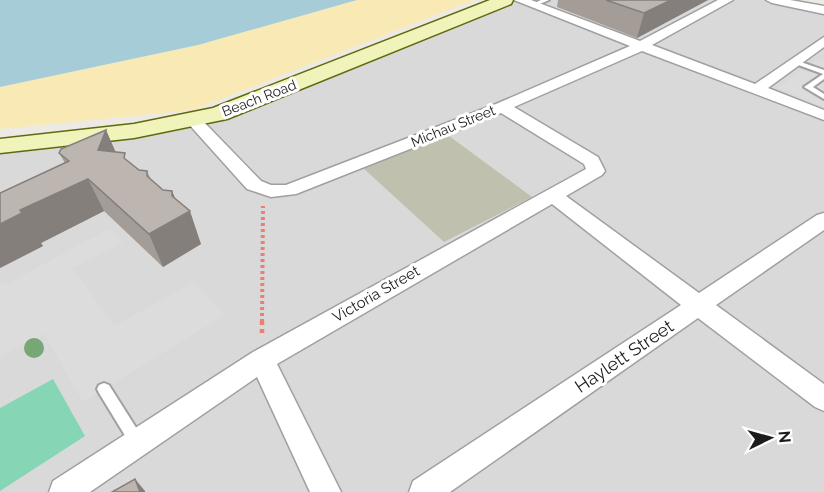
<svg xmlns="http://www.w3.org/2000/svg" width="824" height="492" font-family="Raleway,sans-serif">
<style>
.residential{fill:#dad9d9}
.construction{fill:#c0c0af}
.sand{fill:#f9eab5}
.pitch{fill:#86d6b6}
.parking{fill:#dcdcdc}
.water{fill:#a6cdd7}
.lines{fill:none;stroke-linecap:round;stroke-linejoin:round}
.lane-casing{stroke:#a0a0a0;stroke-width:4}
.street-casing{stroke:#a0a0a0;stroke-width:3}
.secondary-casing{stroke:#60690d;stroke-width:3}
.path-far1{stroke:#ee7e72;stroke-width:4;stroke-dasharray:3 3;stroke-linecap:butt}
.path{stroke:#ee7e72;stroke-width:4.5;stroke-dasharray:4 4;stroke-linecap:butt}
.lane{fill:#fff;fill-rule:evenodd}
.street{fill:#fff;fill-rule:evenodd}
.secondary{fill:#f1f4ba;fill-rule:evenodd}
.tree{fill:#76a774}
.wall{fill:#a39c97}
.shaded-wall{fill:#847f7b}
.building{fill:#bdb5b0;stroke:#847f7b;stroke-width:1.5}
.labels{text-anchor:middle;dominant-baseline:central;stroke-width:6;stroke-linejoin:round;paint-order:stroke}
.far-street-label{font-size:14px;fill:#1c1c1c;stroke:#fff}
.street-label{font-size:15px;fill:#1c1c1c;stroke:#fff}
.near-street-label{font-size:18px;fill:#1c1c1c;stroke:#fff}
</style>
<rect width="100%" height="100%" fill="#ede9e3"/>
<polygon class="residential" points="506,0 776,0 824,9 824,492 0,492 0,146 196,121"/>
<polygon class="construction" points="445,133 532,197 444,242 362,167"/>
<polygon class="sand" points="357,0 474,0 193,110 0,129 0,87 198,45"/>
<polygon class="pitch" points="53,379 85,436 0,491 0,408"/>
<g class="parking">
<polygon points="818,59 824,61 824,107 777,88"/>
<polygon points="110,228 123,243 73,268 114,326 194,282 225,315 83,402 44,334 0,357 0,284 9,283"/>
</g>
<polygon class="water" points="0,0 357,0 198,45 0,87"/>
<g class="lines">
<defs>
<g id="lane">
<polygon points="541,0 549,0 535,6 530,5"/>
<polygon points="795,60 824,70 824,79 813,87 824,94 824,99 804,87 823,74 793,63 793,61"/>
<polygon points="104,383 109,385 142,437 144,442 142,447 137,449 132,447 99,393 97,389 99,385"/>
</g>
<g id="street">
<polygon points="514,0 531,0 640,41 718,0 733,0 652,45 755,84 824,37 824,47 768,88 824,110 824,120 642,51 514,107 598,157 605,171 602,175 566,196 699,293 817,215 824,213 824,230 716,305 824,384 824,411 815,407 698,318 450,492 409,492 413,481 681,305 552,204 277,364 341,492 310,492 257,377 90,492 49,492 53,481 253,352 586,169 584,164 501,113 296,194 271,197 247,189 186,121 188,118 200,118 261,181 271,185 286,185 496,104 630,46"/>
<polygon points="766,0 790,0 824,6 824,14 772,3"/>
</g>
<polygon id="secondary" points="490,0 513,0 511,4 227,119 134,138 0,153 0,139 134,124 213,108"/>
</defs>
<use href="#lane" class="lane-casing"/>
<use href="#street" class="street-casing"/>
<use href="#secondary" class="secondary-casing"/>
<polyline class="path-far1" points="262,322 263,206"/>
<polyline class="path" points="262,333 262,321"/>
<use href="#lane" class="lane"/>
<use href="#street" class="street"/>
<use href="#secondary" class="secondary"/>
</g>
<circle class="tree" cx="34" cy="348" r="10"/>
<g class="wall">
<polygon points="558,0 708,0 637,38 557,7"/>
<polygon points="106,130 115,152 139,170 147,171 151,180 163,190 172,191 176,200 201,244 163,267 104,211 41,243 43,246 0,268 65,163 59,153"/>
</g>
<g class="shaded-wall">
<polygon points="671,0 708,0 637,38 644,13"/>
<polygon points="106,130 120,162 98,150"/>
<polygon points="88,179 104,211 41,243 43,246 0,268 0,224 20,210"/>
<polygon points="172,191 182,216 190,211 201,244 163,267 149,234"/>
<polygon points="135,479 145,491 145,492 140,492"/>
</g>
<g class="building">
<polygon points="606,0 671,0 644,13"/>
<polygon points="106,130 98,150 125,153 124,158 139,170 147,171 147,176 163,190 172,191 172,196 190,211 149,234 88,179 20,210 22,213 0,224 0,193 69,161 59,153 61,149"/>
<polygon points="135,479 140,492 112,492"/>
</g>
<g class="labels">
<g class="far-street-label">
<text transform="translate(259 98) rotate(-21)">Beach Road</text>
<text transform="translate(453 126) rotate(-22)">Michau Street</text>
</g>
<g class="street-label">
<text transform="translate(376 294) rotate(-30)">Victoria Street</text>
</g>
<g class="near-street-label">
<text transform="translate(624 356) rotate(-34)">Haylett Street</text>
</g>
</g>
<g transform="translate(770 438) rotate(85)" stroke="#ffffff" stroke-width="4.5" paint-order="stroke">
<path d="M0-4.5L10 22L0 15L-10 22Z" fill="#1c1c1c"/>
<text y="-9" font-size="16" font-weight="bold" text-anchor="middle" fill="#1c1c1c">N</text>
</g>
</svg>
